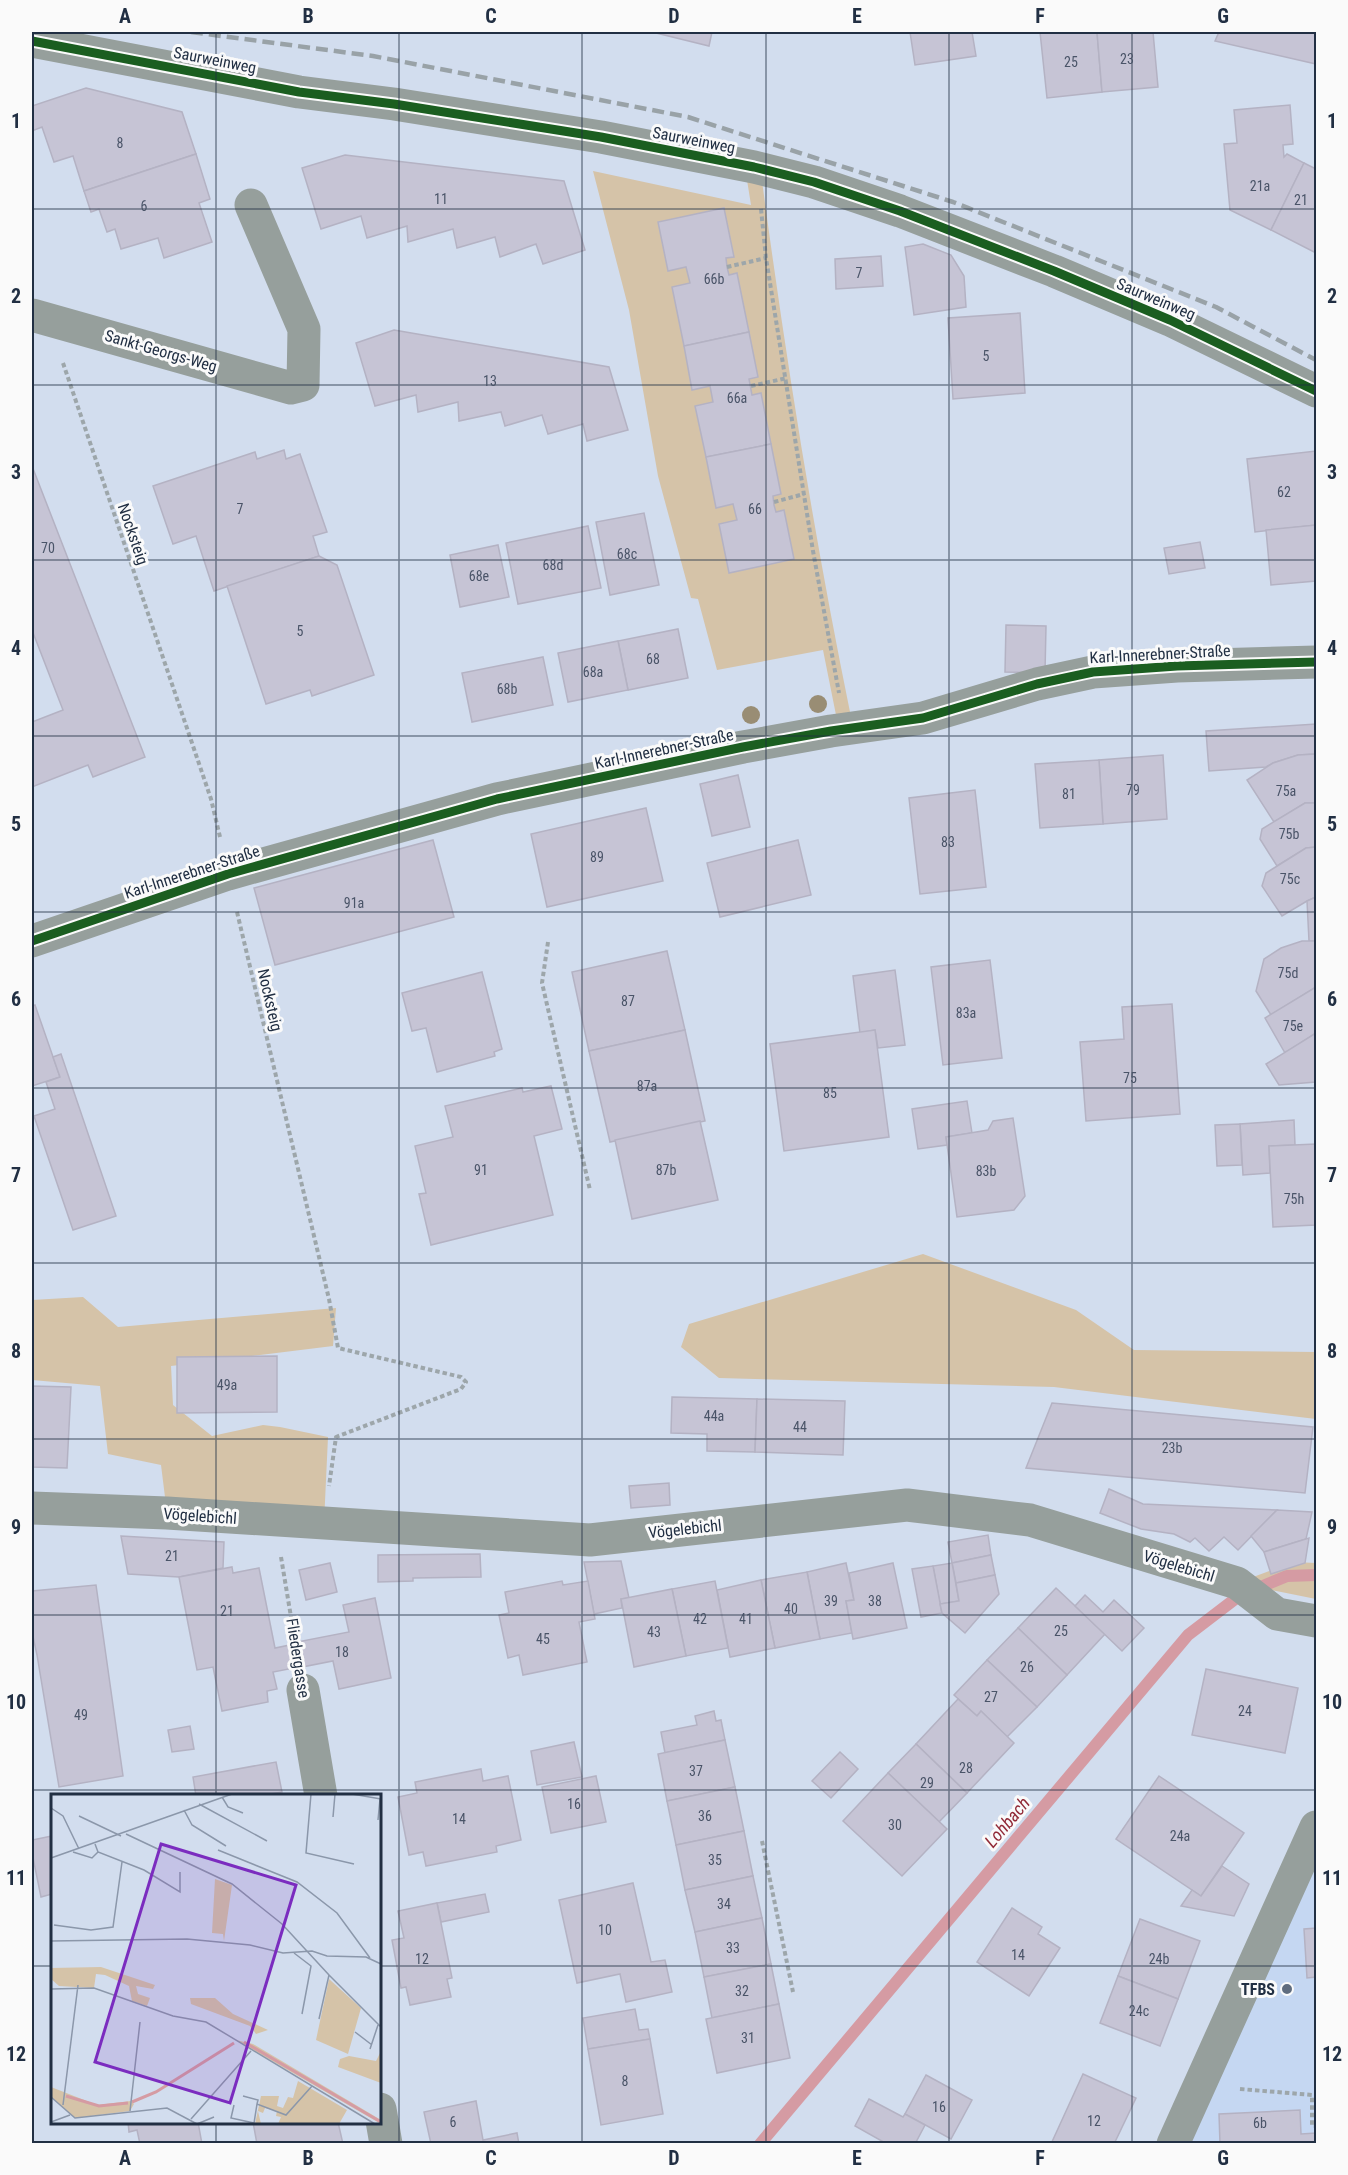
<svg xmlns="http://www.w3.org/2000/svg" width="1348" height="2175" font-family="'Roboto Condensed',sans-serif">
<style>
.built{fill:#c5d7f2}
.green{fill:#d5c3a8}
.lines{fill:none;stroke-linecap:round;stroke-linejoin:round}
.stream{stroke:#d59ba3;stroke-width:12}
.building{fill:#c6c4d5;stroke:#b4b2c3;stroke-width:1.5}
.path{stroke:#9da6aa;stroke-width:4;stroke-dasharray:4.5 3;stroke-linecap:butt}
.minor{stroke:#969f9c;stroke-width:33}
.rail{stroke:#99a2a7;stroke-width:4.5;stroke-dasharray:12 6;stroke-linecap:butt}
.cycleway-casing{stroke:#fafafa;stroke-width:13}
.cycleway{stroke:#1b5e20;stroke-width:9}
.tree{fill:#998d74}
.grid{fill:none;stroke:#212f43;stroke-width:1.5;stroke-opacity:0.55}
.poi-dot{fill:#5f6c7f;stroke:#fafafa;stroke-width:2}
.labels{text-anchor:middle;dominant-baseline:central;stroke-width:6;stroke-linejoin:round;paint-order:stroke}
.number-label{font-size:14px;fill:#4a5468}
.street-label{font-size:16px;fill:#212f43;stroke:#fafafa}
.poi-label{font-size:16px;font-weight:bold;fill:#212f43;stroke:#fafafa;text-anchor:end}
.water-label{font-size:18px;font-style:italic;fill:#912a37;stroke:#fafafa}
.inset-river{fill:none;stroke:#d59ba3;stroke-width:3}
.inset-road{fill:none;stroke:#8b97aa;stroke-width:1.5}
.view{fill:#7b2cbf;fill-opacity:0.15;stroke:#7b2cbf;stroke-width:3}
.inset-edge{fill:none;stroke:#212f43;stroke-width:3}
.neatline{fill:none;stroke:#212f43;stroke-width:2}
.grid-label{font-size:20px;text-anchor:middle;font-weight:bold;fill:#212f43}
</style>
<rect width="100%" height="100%" fill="#d2ddee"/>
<polygon class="built" points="1316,1860 1316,2143 1185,2144"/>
<g class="green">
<path d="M593 171 751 205 747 180 762 181C786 359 814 536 850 712L836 715 823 650 717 670 698 599 691 598 658 476 629 310Z"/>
<polygon points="923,1254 1076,1310 1134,1350 1316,1352 1316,1419 1054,1387 719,1378 681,1347 689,1324"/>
<polygon points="83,1297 118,1327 336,1308 333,1346 171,1366 173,1405 212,1436 263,1425 280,1427 328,1437 324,1523 167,1513 161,1465 108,1454 100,1386 32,1380 32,1300"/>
<polygon points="1294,1562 1316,1563 1316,1599 1237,1583"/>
</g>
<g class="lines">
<polyline class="stream" points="760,2144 1188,1635 1239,1596 1287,1576 1316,1575"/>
</g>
<g class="building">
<polygon points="652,32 712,32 709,46"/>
<polygon points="910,32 972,32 976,56 915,65"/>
<polygon points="1040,32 1097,32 1102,92 1047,98"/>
<polygon points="1097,32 1153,32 1158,87 1102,92"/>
<polygon points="1219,32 1316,32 1316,64 1215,41"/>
<polygon points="86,88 182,112 196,154 84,191 73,156 54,162 42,127 32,131 32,106"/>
<polygon points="1290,105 1293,144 1283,145 1284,157 1287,154 1304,163 1271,230 1230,210 1224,144 1237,143 1234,110"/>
<polygon points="196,154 210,199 199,203 212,242 164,258 158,238 121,249 115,229 107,232 99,209 91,212 84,191"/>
<polygon points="345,155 564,181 585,250 543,264 536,244 500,257 495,237 457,248 453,229 408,242 407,226 367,238 361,216 321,229 302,168"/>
<polygon points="1304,163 1316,169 1316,253 1271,230"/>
<polygon points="724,208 734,257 726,258 727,267 729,275 737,273 749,332 684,346 672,287 690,283 686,267 668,271 658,222"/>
<polygon points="923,244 951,255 964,276 966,307 914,315 905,247"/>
<polygon points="881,256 883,286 836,289 835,259"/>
<polygon points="1020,313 1025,393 953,399 948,318"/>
<polygon points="394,330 609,367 628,430 587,441 583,424 548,434 542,415 505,426 501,412 459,421 458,402 418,412 416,395 375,406 356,343"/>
<polygon points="749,332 758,377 749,379 752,395 761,393 771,444 706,457 695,406 713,402 710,386 692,390 684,346"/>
<polygon points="771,444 781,494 773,496 774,505 776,512 784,510 794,559 729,573 719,524 737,520 733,504 716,508 706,457"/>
<polygon points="284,450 286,459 300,454 327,532 313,536 319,556 214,591 196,536 173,544 153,486 255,452 257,459"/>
<polygon points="1316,451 1316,525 1255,532 1247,459"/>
<polygon points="32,466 145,757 93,777 88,765 32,787 32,722 63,710 32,630"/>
<polygon points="644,513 659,585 610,595 596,522"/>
<polygon points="1316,525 1316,581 1271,585 1266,530"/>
<polygon points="588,526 601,588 518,604 506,543"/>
<polygon points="1200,542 1205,568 1169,574 1164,548"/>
<polygon points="498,545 509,597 460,607 450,555"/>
<polygon points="319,556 337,565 374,675 312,696 310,690 266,704 227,586"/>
<polygon points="1006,625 1046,626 1045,673 1005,672"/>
<polygon points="678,629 688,678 628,690 618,641"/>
<polygon points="618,641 628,690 568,702 558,653"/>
<polygon points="543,657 553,705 472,722 462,673"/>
<polygon points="1316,724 1316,754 1298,755 1273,763 1266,767 1209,771 1206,731"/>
<polygon points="1316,754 1316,803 1305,803 1274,822 1247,780 1273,763 1298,755"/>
<polygon points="1163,755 1167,819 1103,824 1099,760"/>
<polygon points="1099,760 1103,824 1040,828 1035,764"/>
<polygon points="738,775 750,827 712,836 700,784"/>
<polygon points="975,790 986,887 920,894 909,798"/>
<polygon points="1305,803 1316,803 1316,847 1306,848 1277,866 1260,839 1262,829"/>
<polygon points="646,808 663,881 547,907 531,834"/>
<polygon points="433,840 454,917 275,965 254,888"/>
<polygon points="798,840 811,895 720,917 707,863"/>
<polygon points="1316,847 1316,897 1307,901 1282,916 1262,886 1266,873 1306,848"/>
<polygon points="1316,897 1316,941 1309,941 1307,901"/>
<polygon points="1302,941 1316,941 1316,987 1271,1015 1256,991 1264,959 1281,948"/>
<polygon points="667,951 685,1030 589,1051 572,972"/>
<polygon points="990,960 1002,1058 943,1065 931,967"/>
<polygon points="895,970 905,1045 878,1048 875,1030 860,1033 853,976"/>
<polygon points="482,972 502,1049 494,1052 495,1056 437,1072 426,1028 412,1031 402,993"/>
<polygon points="1316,987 1316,1033 1285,1053 1265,1018"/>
<polygon points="1172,1004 1180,1114 1086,1121 1080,1042 1124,1039 1122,1007"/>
<polygon points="35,1005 60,1077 32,1086 32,1006"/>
<polygon points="685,1030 705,1121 610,1142 589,1051"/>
<polygon points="875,1030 889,1137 784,1151 770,1044"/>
<polygon points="1316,1033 1316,1082 1279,1085 1266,1064"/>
<polygon points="61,1054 116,1216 73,1230 34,1116 55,1109 46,1082 60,1077 53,1057"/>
<polygon points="551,1086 562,1129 534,1136 553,1215 431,1245 419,1194 426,1193 415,1146 453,1137 445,1106 522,1088 523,1092"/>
<polygon points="967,1101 972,1133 946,1137 947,1145 918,1149 912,1109"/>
<polygon points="1013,1118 1025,1196 1014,1210 957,1217 946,1137 988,1130 993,1121"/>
<polygon points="1294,1120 1295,1145 1269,1146 1270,1173 1243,1175 1240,1124"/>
<polygon points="700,1121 718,1200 632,1219 615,1140"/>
<polygon points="1240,1124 1242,1165 1217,1166 1215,1125"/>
<polygon points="1316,1144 1316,1225 1273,1227 1269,1146"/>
<polygon points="277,1356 277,1412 177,1413 177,1357"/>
<polygon points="32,1386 71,1387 67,1468 32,1467"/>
<polygon points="672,1397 757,1399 755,1452 707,1451 707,1434 671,1433"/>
<polygon points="757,1399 845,1401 843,1455 755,1452"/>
<polygon points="1052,1403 1313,1427 1305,1493 1026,1468"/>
<polygon points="669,1483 670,1505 631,1508 629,1486"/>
<polygon points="1109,1489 1143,1504 1277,1510 1238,1550 1224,1537 1209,1551 1195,1538 1190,1542 1174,1534 1141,1529 1100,1513"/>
<polygon points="1277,1510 1312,1512 1306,1539 1264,1552 1251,1536"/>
<polygon points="988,1535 991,1555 952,1563 948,1542"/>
<polygon points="121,1536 224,1542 223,1568 179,1577 128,1574"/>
<polygon points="1309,1538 1305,1563 1271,1574 1264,1552"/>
<polygon points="480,1554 481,1577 413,1578 413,1581 378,1582 378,1555"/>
<polygon points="991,1555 995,1575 956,1583 952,1563"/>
<polygon points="621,1561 629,1598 621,1599 622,1608 594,1614 584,1562"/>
<polygon points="330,1563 337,1592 306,1600 299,1570"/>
<polygon points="846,1563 854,1600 846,1601 852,1633 820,1639 807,1572"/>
<polygon points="893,1563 907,1628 853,1639 846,1601 854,1600 849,1573"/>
<polygon points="952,1563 959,1601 940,1604 933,1566"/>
<polygon points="933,1566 942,1613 921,1617 912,1569"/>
<polygon points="232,1567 233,1573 259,1568 275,1648 290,1645 294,1668 273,1672 277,1689 267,1691 268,1702 222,1711 213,1667 197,1670 179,1577"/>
<polygon points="807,1572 820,1639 775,1648 761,1580"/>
<polygon points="995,1575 999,1594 965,1633 942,1613 940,1604 959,1601 956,1583"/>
<polygon points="761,1580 775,1648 730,1657 717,1590"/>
<polygon points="562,1581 563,1585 588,1581 595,1619 579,1622 587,1662 523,1675 519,1655 508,1658 499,1615 509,1613 505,1592"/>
<polygon points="715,1581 728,1648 686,1656 672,1589"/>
<polygon points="96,1585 123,1776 59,1787 37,1655 32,1632 32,1591"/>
<polygon points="1056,1588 1105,1634 1067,1675 1018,1628"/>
<polygon points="672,1589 686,1656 634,1667 621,1599"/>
<polygon points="1085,1595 1103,1612 1114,1600 1144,1628 1122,1651 1075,1606"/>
<polygon points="375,1598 391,1678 339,1689 333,1661 302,1667 297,1642 349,1632 343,1605"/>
<polygon points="1018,1628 1067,1675 1037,1707 987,1660"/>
<polygon points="987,1660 1037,1707 1007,1737 981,1711 977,1716 954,1695"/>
<polygon points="1206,1669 1298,1688 1285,1753 1192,1735"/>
<polygon points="958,1699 977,1716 981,1711 1014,1743 967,1793 916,1744"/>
<polygon points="714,1711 716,1721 721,1720 725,1740 665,1753 661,1732 697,1725 695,1716"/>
<polygon points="190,1726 194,1749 172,1752 168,1730"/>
<polygon points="725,1740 735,1787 667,1801 658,1754"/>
<polygon points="574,1742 582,1777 537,1785 531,1751"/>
<polygon points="916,1744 967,1793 939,1822 888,1773"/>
<polygon points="840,1752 858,1769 831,1798 812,1781"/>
<polygon points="276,1762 282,1792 260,1796 196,1796 193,1777"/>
<polygon points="481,1769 483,1781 508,1776 521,1840 496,1846 497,1852 426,1866 423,1852 409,1855 398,1797 417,1793 415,1782"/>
<polygon points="888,1773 947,1829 902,1876 843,1821"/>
<polygon points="596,1776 606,1822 551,1833 542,1787"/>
<polygon points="1159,1776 1244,1833 1201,1896 1116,1839"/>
<polygon points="735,1787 744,1831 676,1845 667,1801"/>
<polygon points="744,1831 753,1876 685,1890 676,1845"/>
<polygon points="52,1836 52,1894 41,1897 32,1853 32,1840"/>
<polygon points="1222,1866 1249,1884 1234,1916 1181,1906 1192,1890 1201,1896"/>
<polygon points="753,1876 762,1918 695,1932 685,1890"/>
<polygon points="633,1883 651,1962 665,1960 672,1992 626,2002 620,1974 577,1983 559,1900"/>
<polygon points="485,1894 489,1912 441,1922 437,1903"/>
<polygon points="437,1903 452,1978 447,1979 451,1997 410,2005 406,1987 401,1988 392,1940 404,1938 398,1911"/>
<polygon points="1012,1908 1042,1927 1038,1934 1060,1948 1029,1996 977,1962"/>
<polygon points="762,1918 771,1964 704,1977 695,1932"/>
<polygon points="1140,1919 1200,1941 1178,1999 1118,1976"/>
<polygon points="1316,1928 1316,1977 1307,1978 1304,1929"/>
<polygon points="771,1964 779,2004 712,2018 704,1977"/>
<polygon points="1118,1976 1178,1999 1160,2046 1100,2023"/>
<polygon points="779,2004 790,2058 717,2073 706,2019"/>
<polygon points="635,2009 639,2030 648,2029 650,2039 588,2049 583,2018"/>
<polygon points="650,2039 663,2114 601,2125 588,2049"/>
<polygon points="1083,2074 1136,2098 1114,2144 1051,2144"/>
<polygon points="926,2075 972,2100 951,2139 905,2114"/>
<polygon points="869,2099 903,2117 905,2114 925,2125 915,2144 887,2144 855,2126"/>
<polygon points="476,2101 483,2140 517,2133 519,2144 431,2144 424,2112"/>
<polygon points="1300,2110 1301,2134 1316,2133 1316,2144 1220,2144 1219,2114"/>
<polygon points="128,2122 198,2122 202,2144 140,2144 137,2130 129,2132"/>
<polygon points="253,2122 338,2122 343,2144 257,2144"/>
</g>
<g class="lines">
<g class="path">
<polyline points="761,209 766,258 813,551 839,693"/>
<polyline points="727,267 766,258"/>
<polyline points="63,363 211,799 220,837"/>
<polyline points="751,386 787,378"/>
<polyline points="774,502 804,494"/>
<polyline points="237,912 329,1299 338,1348 461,1377 466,1382 461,1389 336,1437 329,1486"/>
<polyline points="548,942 542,983 590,1190"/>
<polyline points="281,1557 297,1653"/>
<polyline points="762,1841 793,1992"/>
<polyline points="1240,2089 1312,2095 1312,2126 1316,2126"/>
</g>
<g class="minor">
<polyline points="32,41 299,92 394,104 601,137 754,167 814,182 900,211 1054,271 1170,320 1316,391"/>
<polyline points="32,315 291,388 303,385 304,329 251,205"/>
<polyline points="32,941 228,874 497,799 743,747 831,731 923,718 1037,684 1093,672 1177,666 1316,662"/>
<polyline points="32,1508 167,1513 590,1540 907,1505 1030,1520 1237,1583 1277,1614 1316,1621"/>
<polyline points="303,1690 321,1796"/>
<polyline points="380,2109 386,2144"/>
<polyline points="1173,2144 1316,1827"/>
</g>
<polyline class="rail" points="191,32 373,56 688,117 953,202 1216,307 1316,360"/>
<defs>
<g id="cycleway">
<polyline points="32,41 299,92 394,104 601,137 754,167 814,182 900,211 1054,271 1170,320 1316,391"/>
<polyline points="32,941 228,874 497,799 743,747 831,731 923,718 1037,684 1093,672 1177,666 1316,662"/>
</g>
</defs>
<use href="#cycleway" class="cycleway-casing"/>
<use href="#cycleway" class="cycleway"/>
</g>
<g class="tree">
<circle cx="818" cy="704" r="9"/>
<circle cx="751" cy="715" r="9"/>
</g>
<path class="grid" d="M216 32V1796M399 32V2144M582 32V2144M766 32V2144M949 32V2144M1132 32V2144M32 209H1316M32 385H1316M32 560H1316M32 736H1316M32 912H1316M32 1088H1316M32 1263H1316M32 1439H1316M32 1615H1316M32 1790H1316M32 1966H52M380 1966H1316M216 2122V2144"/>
<circle class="poi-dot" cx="1287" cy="1989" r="6"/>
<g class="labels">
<g class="number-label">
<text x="1127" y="59">23</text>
<text x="1071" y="62">25</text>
<text x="120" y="143">8</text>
<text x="1260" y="186">21a</text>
<text x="441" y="199">11</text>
<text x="1301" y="200">21</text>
<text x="144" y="206">6</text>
<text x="859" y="273">7</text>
<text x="714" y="279">66b</text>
<text x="986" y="356">5</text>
<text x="490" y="381">13</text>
<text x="737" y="398">66a</text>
<text x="1284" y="492">62</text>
<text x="240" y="509">7</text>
<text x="755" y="509">66</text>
<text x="48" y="548">70</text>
<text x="627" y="554">68c</text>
<text x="553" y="565">68d</text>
<text x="479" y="576">68e</text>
<text x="300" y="631">5</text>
<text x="653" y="659">68</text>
<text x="593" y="672">68a</text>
<text x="507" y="689">68b</text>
<text x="1133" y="790">79</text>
<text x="1286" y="791">75a</text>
<text x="1069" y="794">81</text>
<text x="1289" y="834">75b</text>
<text x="948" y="842">83</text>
<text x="597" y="857">89</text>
<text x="1290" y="879">75c</text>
<text x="354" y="903">91a</text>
<text x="1288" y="973">75d</text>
<text x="628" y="1001">87</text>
<text x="966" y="1013">83a</text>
<text x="1293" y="1026">75e</text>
<text x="1130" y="1078">75</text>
<text x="647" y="1086">87a</text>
<text x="830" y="1093">85</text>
<text x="481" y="1170">91</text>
<text x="666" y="1170">87b</text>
<text x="986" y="1171">83b</text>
<text x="1294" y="1199">75h</text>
<text x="227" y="1385">49a</text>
<text x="714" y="1416">44a</text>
<text x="800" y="1427">44</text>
<text x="1172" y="1448">23b</text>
<text x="172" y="1556">21</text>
<text x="831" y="1601">39</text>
<text x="875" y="1601">38</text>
<text x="791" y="1609">40</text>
<text x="227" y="1611">21</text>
<text x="700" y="1619">42</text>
<text x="746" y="1619">41</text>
<text x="1061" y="1631">25</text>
<text x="654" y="1632">43</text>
<text x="543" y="1639">45</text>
<text x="342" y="1652">18</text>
<text x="1027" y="1667">26</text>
<text x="991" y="1697">27</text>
<text x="1245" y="1711">24</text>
<text x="81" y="1715">49</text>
<text x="966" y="1768">28</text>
<text x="696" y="1771">37</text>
<text x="927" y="1783">29</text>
<text x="574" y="1804">16</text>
<text x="705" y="1816">36</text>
<text x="459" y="1819">14</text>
<text x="895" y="1825">30</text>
<text x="1180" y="1836">24a</text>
<text x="715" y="1860">35</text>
<text x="724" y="1904">34</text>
<text x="605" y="1930">10</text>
<text x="733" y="1948">33</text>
<text x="1018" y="1955">14</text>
<text x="422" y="1959">12</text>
<text x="1159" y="1959">24b</text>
<text x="742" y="1991">32</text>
<text x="1139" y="2011">24c</text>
<text x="748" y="2038">31</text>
<text x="625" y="2081">8</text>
<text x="939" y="2107">16</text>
<text x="1094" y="2121">12</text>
<text x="453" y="2122">6</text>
<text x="1260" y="2123">6b</text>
</g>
<g class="street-label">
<text transform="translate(215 60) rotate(11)">Saurweinweg</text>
<text transform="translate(694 140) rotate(11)">Saurweinweg</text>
<text transform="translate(1156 299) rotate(23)">Saurweinweg</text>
<text transform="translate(161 351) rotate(16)">Sankt-Georgs-Weg</text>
<text transform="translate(133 534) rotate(71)">Nocksteig</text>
<text transform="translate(1160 654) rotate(-3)">Karl-Innerebner-Straße</text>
<text transform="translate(664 749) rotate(-12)">Karl-Innerebner-Straße</text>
<text transform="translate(192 872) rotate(-18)">Karl-Innerebner-Straße</text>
<text transform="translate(270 1000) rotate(77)">Nocksteig</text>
<text transform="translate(200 1516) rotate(4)">Vögelebichl</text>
<text transform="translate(685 1529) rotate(-6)">Vögelebichl</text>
<text transform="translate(1179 1566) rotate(17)">Vögelebichl</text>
<text transform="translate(298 1658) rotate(81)">Fliedergasse</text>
</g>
<g class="poi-label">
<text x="1275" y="1989">TFBS</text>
</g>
<g class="water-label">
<text transform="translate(1007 1822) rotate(-50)">Lohbach</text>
</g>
</g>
<g transform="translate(51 1794)">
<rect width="330" height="330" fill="#d2ddee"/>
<path d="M164 85 181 91 173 147 172 140 161 139ZM50 173 104 191 102 195 85 192 87 200 99 204 96 212 81 207 78 192 54 181 45 180 43 194 8 192 0 185V174ZM278 185 310 214 297 260 265 246ZM139 204H164L182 220 217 236 205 240 199 232 140 210ZM185 246 202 250 330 326V330ZM330 257V289L287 273 289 265 298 262 325 267ZM247 287 296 316 288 330H227L230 323 225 322 226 317 214 314 212 319 207 317 210 330H204L210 302H228L226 312 232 314 237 303 242 304ZM0 293 46 311 80 307 83 310 79 317 24 324 0 303Z" fill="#d5c3a8"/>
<path class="inset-river" d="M193 248 330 328M15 302 48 312 77 309M81 308 105 298 183 249"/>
<path class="inset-road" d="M260 0 255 59 303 70M301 0 330 5M171 3 177 13 192 19M148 10 216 47M0 14 12 22 28 55M133 16 141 31 175 52M28 22 70 42M282 23 284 0M327 26 329 5M75 40 181 90 231 130 278 181 268 225M44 50 47 58 93 76 129 98V78M167 56 246 88 286 119 319 164M22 58 41 64 47 58M0 64 181 0M3 131 40 136 62 133 71 68M0 147 136 145 199 151 232 159 261 157 276 162 315 163 330 170M243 159 260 172 251 220M278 181 330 233M0 195 43 194 122 222 155 228 324 330M304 238 321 251M319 255 327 231M192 302 207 306 206 310M0 303 24 324 116 314 146 330M12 311 27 191M183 311 180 324 203 329 206 310 235 321 261 292M79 317 89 228M140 325 200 257M0 328 19 321M146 330 163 323"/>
<path class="view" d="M110 50 245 91 179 309 44 268Z"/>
<rect width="330" height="330" class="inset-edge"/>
</g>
<rect width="1348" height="2175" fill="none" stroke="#fafafa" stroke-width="66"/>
<rect x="33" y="33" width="1282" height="2109" class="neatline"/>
<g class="grid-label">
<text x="125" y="23">A</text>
<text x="308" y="23">B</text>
<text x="491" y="23">C</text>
<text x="674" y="23">D</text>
<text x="857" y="23">E</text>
<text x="1040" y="23">F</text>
<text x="1223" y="23">G</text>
<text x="16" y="128">1</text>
<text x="1332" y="128">1</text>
<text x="16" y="303">2</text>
<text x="1332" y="303">2</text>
<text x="16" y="479">3</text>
<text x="1332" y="479">3</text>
<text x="16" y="655">4</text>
<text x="1332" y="655">4</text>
<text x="16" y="831">5</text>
<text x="1332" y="831">5</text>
<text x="16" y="1006">6</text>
<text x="1332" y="1006">6</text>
<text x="16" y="1182">7</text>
<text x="1332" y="1182">7</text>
<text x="16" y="1358">8</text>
<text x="1332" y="1358">8</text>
<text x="16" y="1534">9</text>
<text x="1332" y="1534">9</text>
<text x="16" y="1709">10</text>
<text x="1332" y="1709">10</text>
<text x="16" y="1885">11</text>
<text x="1332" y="1885">11</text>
<text x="16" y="2061">12</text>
<text x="1332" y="2061">12</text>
<text x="125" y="2165">A</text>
<text x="308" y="2165">B</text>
<text x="491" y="2165">C</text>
<text x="674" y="2165">D</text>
<text x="857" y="2165">E</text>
<text x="1040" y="2165">F</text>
<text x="1223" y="2165">G</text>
</g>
</svg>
